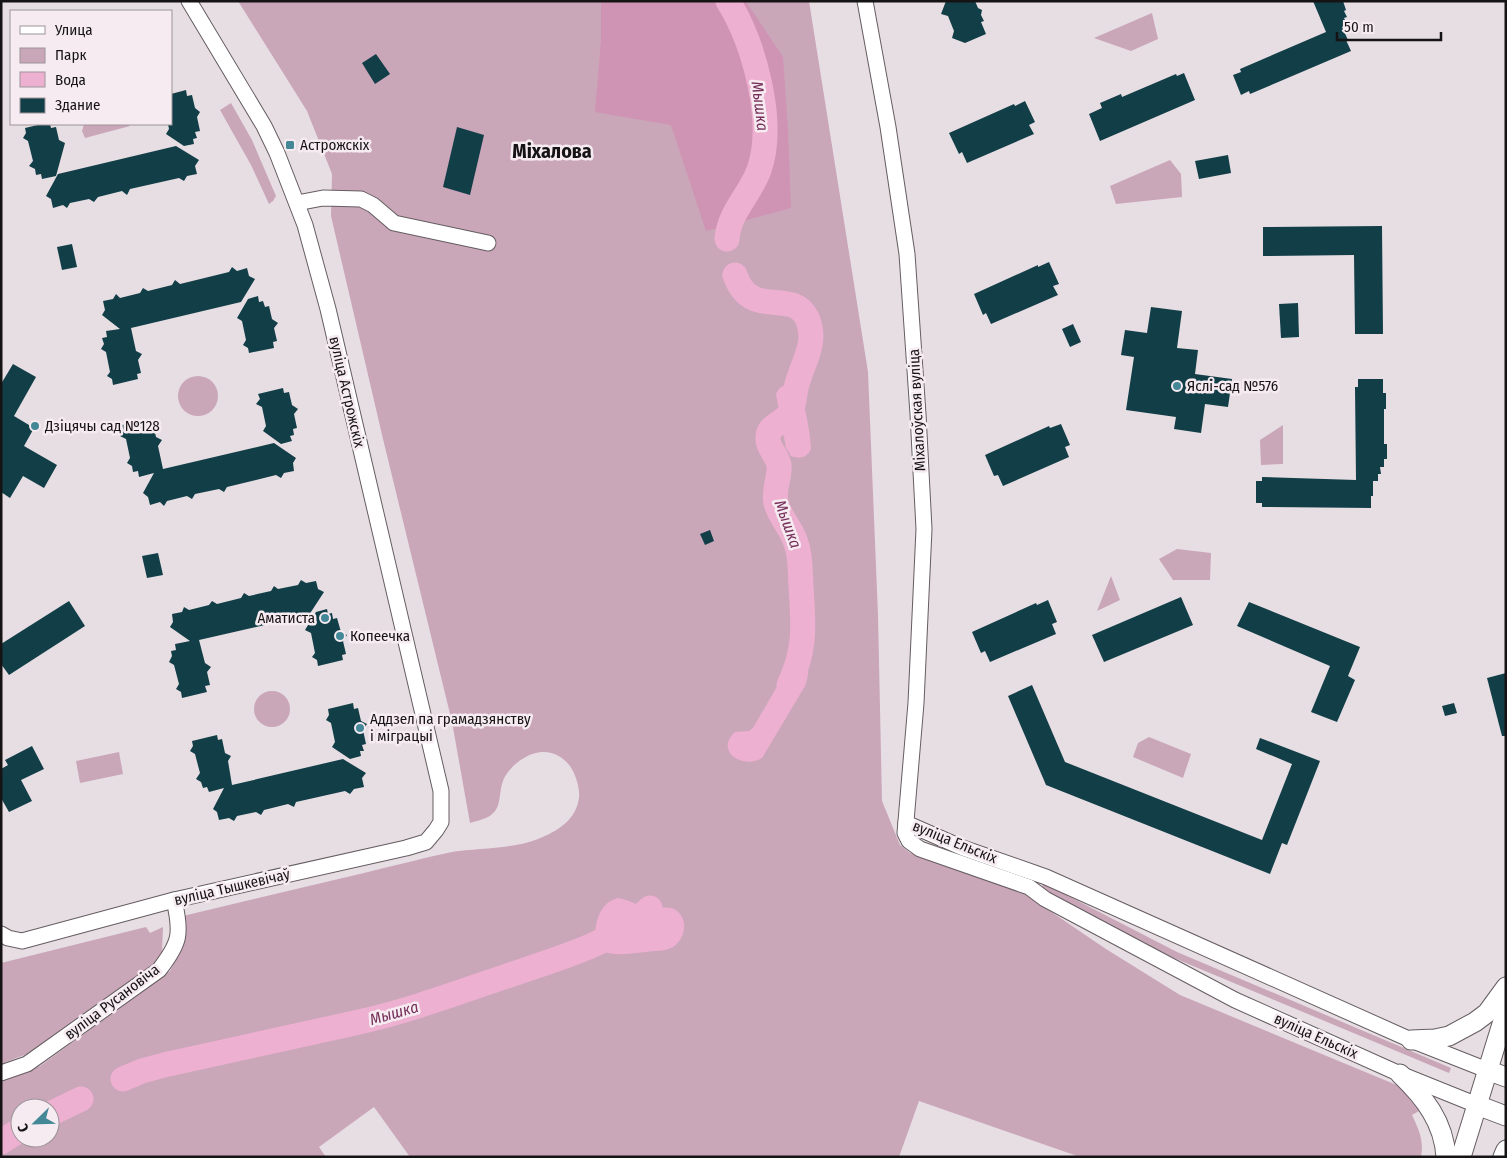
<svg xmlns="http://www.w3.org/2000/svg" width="1507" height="1158" font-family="'Fira Sans Condensed',sans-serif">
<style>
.green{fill:#caa6b9;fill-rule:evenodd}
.forest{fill:#cf93b3}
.water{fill:#eeb0d1}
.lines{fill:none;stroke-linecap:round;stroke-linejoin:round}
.river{stroke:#eeb0d1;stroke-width:25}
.building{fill:#123e48}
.minor-casing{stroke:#655d61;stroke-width:17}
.major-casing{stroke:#655d61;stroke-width:21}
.minor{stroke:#fff;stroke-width:15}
.major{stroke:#fff;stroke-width:19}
.poi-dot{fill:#448796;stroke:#f5ebf0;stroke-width:2}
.labels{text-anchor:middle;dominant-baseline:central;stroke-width:5;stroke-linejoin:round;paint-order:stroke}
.poi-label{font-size:15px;fill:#161315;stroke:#f5ebf0;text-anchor:start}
.street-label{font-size:15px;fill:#161315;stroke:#f5ebf0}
.water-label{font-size:16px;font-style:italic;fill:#77305b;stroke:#f5ebf0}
.district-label{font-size:20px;font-weight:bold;fill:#161315;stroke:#f5ebf0}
</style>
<rect width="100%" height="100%" fill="#e7dee3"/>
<g class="green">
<path d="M238 1H809L868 372 878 615 882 801 900 845 910 853 1016 888 1106 949 1180 995 1399 1086 1419 1111 1412 1115C1419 1130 1424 1140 1421 1157H1080L919 1101 899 1157H410L374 1107 319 1147 326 1157H1V1081L40 1066 170 971 183 946V916C243 902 303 887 364 873 393 866 423 858 452 852 479 848 513 849 538 839 558 831 576 820 579 798 580 788 576 775 570 766 564 758 555 752 544 752 528 751 506 768 502 784 499 795 501 808 491 815 486 819 476 821 470 823L452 722 383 439 331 216 332 174 307 111ZM20 1108H50V1138H20Z"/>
<polygon points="1152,13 1158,39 1131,51 1094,38"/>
<polygon points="231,103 252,140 276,196 273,201 269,204 251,165 220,110"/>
<polygon points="84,124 128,124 130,126 85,138 82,131"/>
<polygon points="1170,160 1181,174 1182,197 1116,204 1110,186"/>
<circle cx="198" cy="396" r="20"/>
<polygon points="1283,425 1283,464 1261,465 1260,440"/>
<polygon points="1177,549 1211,553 1210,580 1173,580 1159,559"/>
<polygon points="1111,576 1120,600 1097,611"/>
<circle cx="272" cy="709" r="18"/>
<polygon points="1149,737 1191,754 1183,778 1133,757 1138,743"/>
<polygon points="119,752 123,774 80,783 76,761"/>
<polygon points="1043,885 1047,885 1177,952 1451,1068 1449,1073 1174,958 1043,894 1041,888"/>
<polygon points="146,927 150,933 163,927 162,953 153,964 65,1032 27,1054 1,1064 1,963"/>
</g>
<polygon class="forest" points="601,1 745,1 747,3 783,57 788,131 791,208 706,231 671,125 595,112 601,40"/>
<g class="water">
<path d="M787 385C791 387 795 388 798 391 805 399 811 439 811 449 807 458 800 459 791 456L786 448 776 394C779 388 781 386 787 385Z"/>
<path d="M796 654 803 656C810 666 809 675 805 686L762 758C743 770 714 751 735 732L749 731 753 728Z"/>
<path d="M618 898C630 900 640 907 651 908 660 909 670 905 677 911 689 921 685 939 673 947 667 950 661 951 655 951 642 952 617 957 605 952 590 946 595 918 603 908 607 902 612 900 618 898Z"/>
</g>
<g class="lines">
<g class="river">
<path d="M727 239C729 212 750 195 759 170 776 122 754 43 728 1"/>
<path d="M735 275C751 321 791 287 807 318 818 342 803 362 797 384 794 394 795 404 790 413 784 423 768 425 768 437 767 447 777 455 779 465 780 478 773 490 776 503 780 518 792 529 796 543 801 556 800 571 801 585 803 624 807 647 789 685"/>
<path d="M123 1079 142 1071 164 1065 359 1022C409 1011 456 993 504 977 554 959 611 946 650 908"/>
<polyline points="50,1114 81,1099"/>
<polyline points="1,1142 20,1130"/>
</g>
</g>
<g class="building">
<polygon points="946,1 975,1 978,8 982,10 981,15 984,21 981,22 986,34 965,43 952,38 954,31 948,16 941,14"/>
<polygon points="1313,1 1343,1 1346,10 1344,11 1347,17 1344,18 1347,24 1342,27 1348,40 1346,40 1351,51 1250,94 1249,91 1241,95 1233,75 1241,72 1240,69 1326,32"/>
<polygon points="376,54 390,74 375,84 362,63"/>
<polygon points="1184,73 1195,100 1100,141 1089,114 1102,108 1100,103 1121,94 1122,97 1176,74 1177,76"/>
<polygon points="186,90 187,96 192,95 195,108 200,112 197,117 200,131 195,132 197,138 193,139 194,144 184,146 166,134 169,129 168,124 171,124 171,94"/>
<polygon points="1025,101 1035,122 1029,125 1034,134 967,163 962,152 959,154 949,133 1014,104 1015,106"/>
<polygon points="42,124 50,124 51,128 56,127 59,140 65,143 56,176 42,179 41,174 36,175 35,169 29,166 33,161 28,141 23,138 26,133 25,128"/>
<polygon points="457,127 484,135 470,195 443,187"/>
<polygon points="176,146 199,160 195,166 197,174 187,176 184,181 179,178 130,189 127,195 122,191 98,197 94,202 89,199 70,203 67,208 63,205 53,208 51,199 46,196 58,174"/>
<polygon points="1228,155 1231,173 1199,179 1195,161"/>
<polygon points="1382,226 1383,334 1355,334 1354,255 1263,256 1263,227"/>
<polygon points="72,244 77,267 62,270 57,247"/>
<polygon points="1049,262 1059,284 1053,286 1058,295 991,324 986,313 983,315 974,294 1038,265 1038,267"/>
<polygon points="232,267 237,271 247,268 249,276 255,279 241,302 131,328 136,351 142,354 138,360 141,373 137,374 138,379 113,385 112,379 107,376 110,372 106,352 101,349 104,344 102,338 107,337 106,331 120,329 102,315 105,310 103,301 113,299 116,294 120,298 140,293 143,288 148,291 172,285 175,280 180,284 229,272"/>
<polygon points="258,296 259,302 263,301 265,307 269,306 272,319 278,323 274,328 277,341 273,342 274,348 249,353 248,348 243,345 246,340 242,321 237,318 248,299"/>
<polygon points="1298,303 1299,337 1281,338 1279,304"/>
<polygon points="1151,307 1182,311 1177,348 1198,350 1195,374 1232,379 1228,407 1205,404 1201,433 1174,429 1176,417 1126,410 1134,357 1121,355 1125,330 1147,333"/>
<polygon points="1073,324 1081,342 1070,347 1062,329"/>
<polygon points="13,364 36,377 14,416 34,428 24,446 57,465 44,488 23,476 10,498 1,492 1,384"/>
<polygon points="1358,379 1383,379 1383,393 1386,393 1386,409 1384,409 1384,444 1387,444 1387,459 1384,459 1384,467 1380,467 1381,474 1378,474 1378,481 1373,481 1373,496 1371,496 1371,508 1262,507 1262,503 1256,503 1256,481 1262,481 1262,477 1356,480 1355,387 1358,387"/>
<polygon points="283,388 284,393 289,392 292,405 298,409 294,414 297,428 293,429 294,435 290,436 292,441 281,444 263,431 266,426 262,407 256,404 260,399 258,394"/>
<polygon points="147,419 148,425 153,424 156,437 162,440 158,446 163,469 274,443 296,458 293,463 294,471 284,473 281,478 276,475 227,487 224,492 219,489 195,494 192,499 187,496 167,501 164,506 160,502 150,505 148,497 143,493 154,473 139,477 138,471 133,472 132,466 127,463 130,458 126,439 120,436 124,431 122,425"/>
<polygon points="1061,424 1070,445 1065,447 1069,457 1003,486 998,475 994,476 985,455 1049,426 1050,428"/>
<polygon points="710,530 714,541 705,545 700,534"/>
<polygon points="158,553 163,575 147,578 142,556"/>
<polygon points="301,580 306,583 316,581 318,589 324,592 309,615 199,640 205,663 211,667 207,672 210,685 205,686 207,692 182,698 181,692 176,689 179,684 174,665 169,662 172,656 171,651 176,650 175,644 190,641 170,627 173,622 172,614 182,612 184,607 189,610 209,605 212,601 217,604 241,598 244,593 249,596 271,591 274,586 278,589 298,585"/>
<polygon points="1181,597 1193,625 1104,662 1092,635"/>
<polygon points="1048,600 1057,622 1052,624 1056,634 990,662 985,651 981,653 972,632 1036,603 1037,605"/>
<polygon points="69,601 85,626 9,675 1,664 1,644"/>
<polygon points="1249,602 1360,647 1348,676 1355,680 1337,722 1311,712 1330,666 1237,626"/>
<polygon points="327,609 328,614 332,613 333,619 337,618 341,632 347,635 343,641 346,654 342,655 343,660 318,666 317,660 312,657 315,653 311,633 305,630 316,612"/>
<polygon points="1506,673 1506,736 1502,736 1487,678"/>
<polygon points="1032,685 1065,762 1262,840 1292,764 1256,749 1260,738 1320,761 1287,845 1282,843 1270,874 1046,785 1008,696"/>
<polygon points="353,703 354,709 358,708 361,721 367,724 363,730 366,744 362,745 364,751 360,751 361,756 350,759 332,747 335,742 331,723 326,720 329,715 328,709"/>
<polygon points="1454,703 1457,713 1445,716 1442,706"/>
<polygon points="217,735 218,740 222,739 225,753 231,756 228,761 232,785 343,759 366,773 362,778 364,787 354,789 350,794 345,791 296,802 294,807 288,804 264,810 261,815 256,812 237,816 234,821 229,818 219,820 217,812 213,809 224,788 209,792 207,787 203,788 201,782 196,779 200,773 195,754 190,751 193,746 192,741"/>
<polygon points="32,746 44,769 21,780 32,801 9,812 1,798 1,769 8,765 5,760"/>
</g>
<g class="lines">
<defs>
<g id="minor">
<polyline points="865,1 888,127 907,254 918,414 924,529 916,703 905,833 909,841 920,849 1029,887 1045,899 1235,1000 1400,1074 1477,1105"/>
<polyline points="297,203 323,198 361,199 373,205 394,223 488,243"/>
<polyline points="906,823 963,848 1046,877 1411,1040 1487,1070"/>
<polyline points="1,934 8,938 22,941 174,900 406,848 426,842 436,830 441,822 441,791 328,309 305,225 277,153 264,126 189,1"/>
<path d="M1 1073 27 1064 159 970C180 943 182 934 174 900"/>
</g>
<g id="major">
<polyline points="1411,1040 1435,1039 1449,1036 1475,1022 1487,1013 1506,987"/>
<polyline points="1487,1070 1506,1077"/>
<path d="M1400 1074C1424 1097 1444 1122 1446 1157"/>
<polyline points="1477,1105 1506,1116"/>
<polyline points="1461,1157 1506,1011"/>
<polyline points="1503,1157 1506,1150"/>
</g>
</defs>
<use href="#minor" class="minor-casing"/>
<use href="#major" class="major-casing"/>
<use href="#minor" class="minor"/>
<use href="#major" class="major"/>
</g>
<g class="poi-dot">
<rect x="285" y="140" width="10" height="10" rx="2.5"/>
<circle cx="1177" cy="386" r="5"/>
<circle cx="35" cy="426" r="5"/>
<circle cx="325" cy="618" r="5"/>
<circle cx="340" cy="636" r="5"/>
<circle cx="360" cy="728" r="5"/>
</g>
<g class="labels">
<g class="poi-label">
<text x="300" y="145">Астрожскіх</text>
<text x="1187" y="386">Яслі-сад №576</text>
<text x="45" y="426">Дзіцячы сад №128</text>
<text x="315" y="618" text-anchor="end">Аматиста</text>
<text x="350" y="636">Копеечка</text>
<text x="370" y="719">Аддзел па грамадзянству<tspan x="370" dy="17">і міграцыі</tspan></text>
</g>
<g class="street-label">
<text transform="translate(347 392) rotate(77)">вуліца Астрожскіх</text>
<text transform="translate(917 410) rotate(-93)">Міхалоўская вуліца</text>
<text transform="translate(955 842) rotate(22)">вуліца Ельскіх</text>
<text transform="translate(232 887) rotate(-13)">вуліца Тышкевічаў</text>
<text transform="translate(112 1002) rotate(-37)">вуліца Русановіча</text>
<text transform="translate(1316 1036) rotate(24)">вуліца Ельскіх</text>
</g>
<g class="water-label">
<text transform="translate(760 106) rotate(83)">Мышка</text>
<text transform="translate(788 524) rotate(70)">Мышка</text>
<text transform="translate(394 1013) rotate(-16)">Мышка</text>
</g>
<g class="district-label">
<text x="552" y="151">Міхалова</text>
</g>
</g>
<rect width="1507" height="1158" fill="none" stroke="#161315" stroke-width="5"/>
<rect x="10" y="10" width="162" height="115" fill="#f5ebf0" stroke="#9c9598"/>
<rect x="20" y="26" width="25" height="8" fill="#ffffff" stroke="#9c9598"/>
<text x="55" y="35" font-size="15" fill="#161315">Улица</text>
<rect x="20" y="48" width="25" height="15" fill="#caa6b9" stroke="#9c9598"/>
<text x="55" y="60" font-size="15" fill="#161315">Парк</text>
<rect x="20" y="72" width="25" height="15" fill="#eeb0d1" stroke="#9c9598"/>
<text x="55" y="85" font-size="15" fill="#161315">Вода</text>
<rect x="20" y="98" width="25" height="15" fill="#123e48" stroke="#9c9598"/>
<text x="55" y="110" font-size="15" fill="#161315">Здание</text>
<g transform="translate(35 1123) rotate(247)"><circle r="24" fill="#f5ebf0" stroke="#9c9598"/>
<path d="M0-4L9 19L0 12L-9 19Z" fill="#448796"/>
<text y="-8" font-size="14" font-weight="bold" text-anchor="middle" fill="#161315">С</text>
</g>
<path d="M1337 32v8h104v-8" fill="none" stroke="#161315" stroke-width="2.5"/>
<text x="1344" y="32" font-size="15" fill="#161315" stroke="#f5ebf0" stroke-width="4" paint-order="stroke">50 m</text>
</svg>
